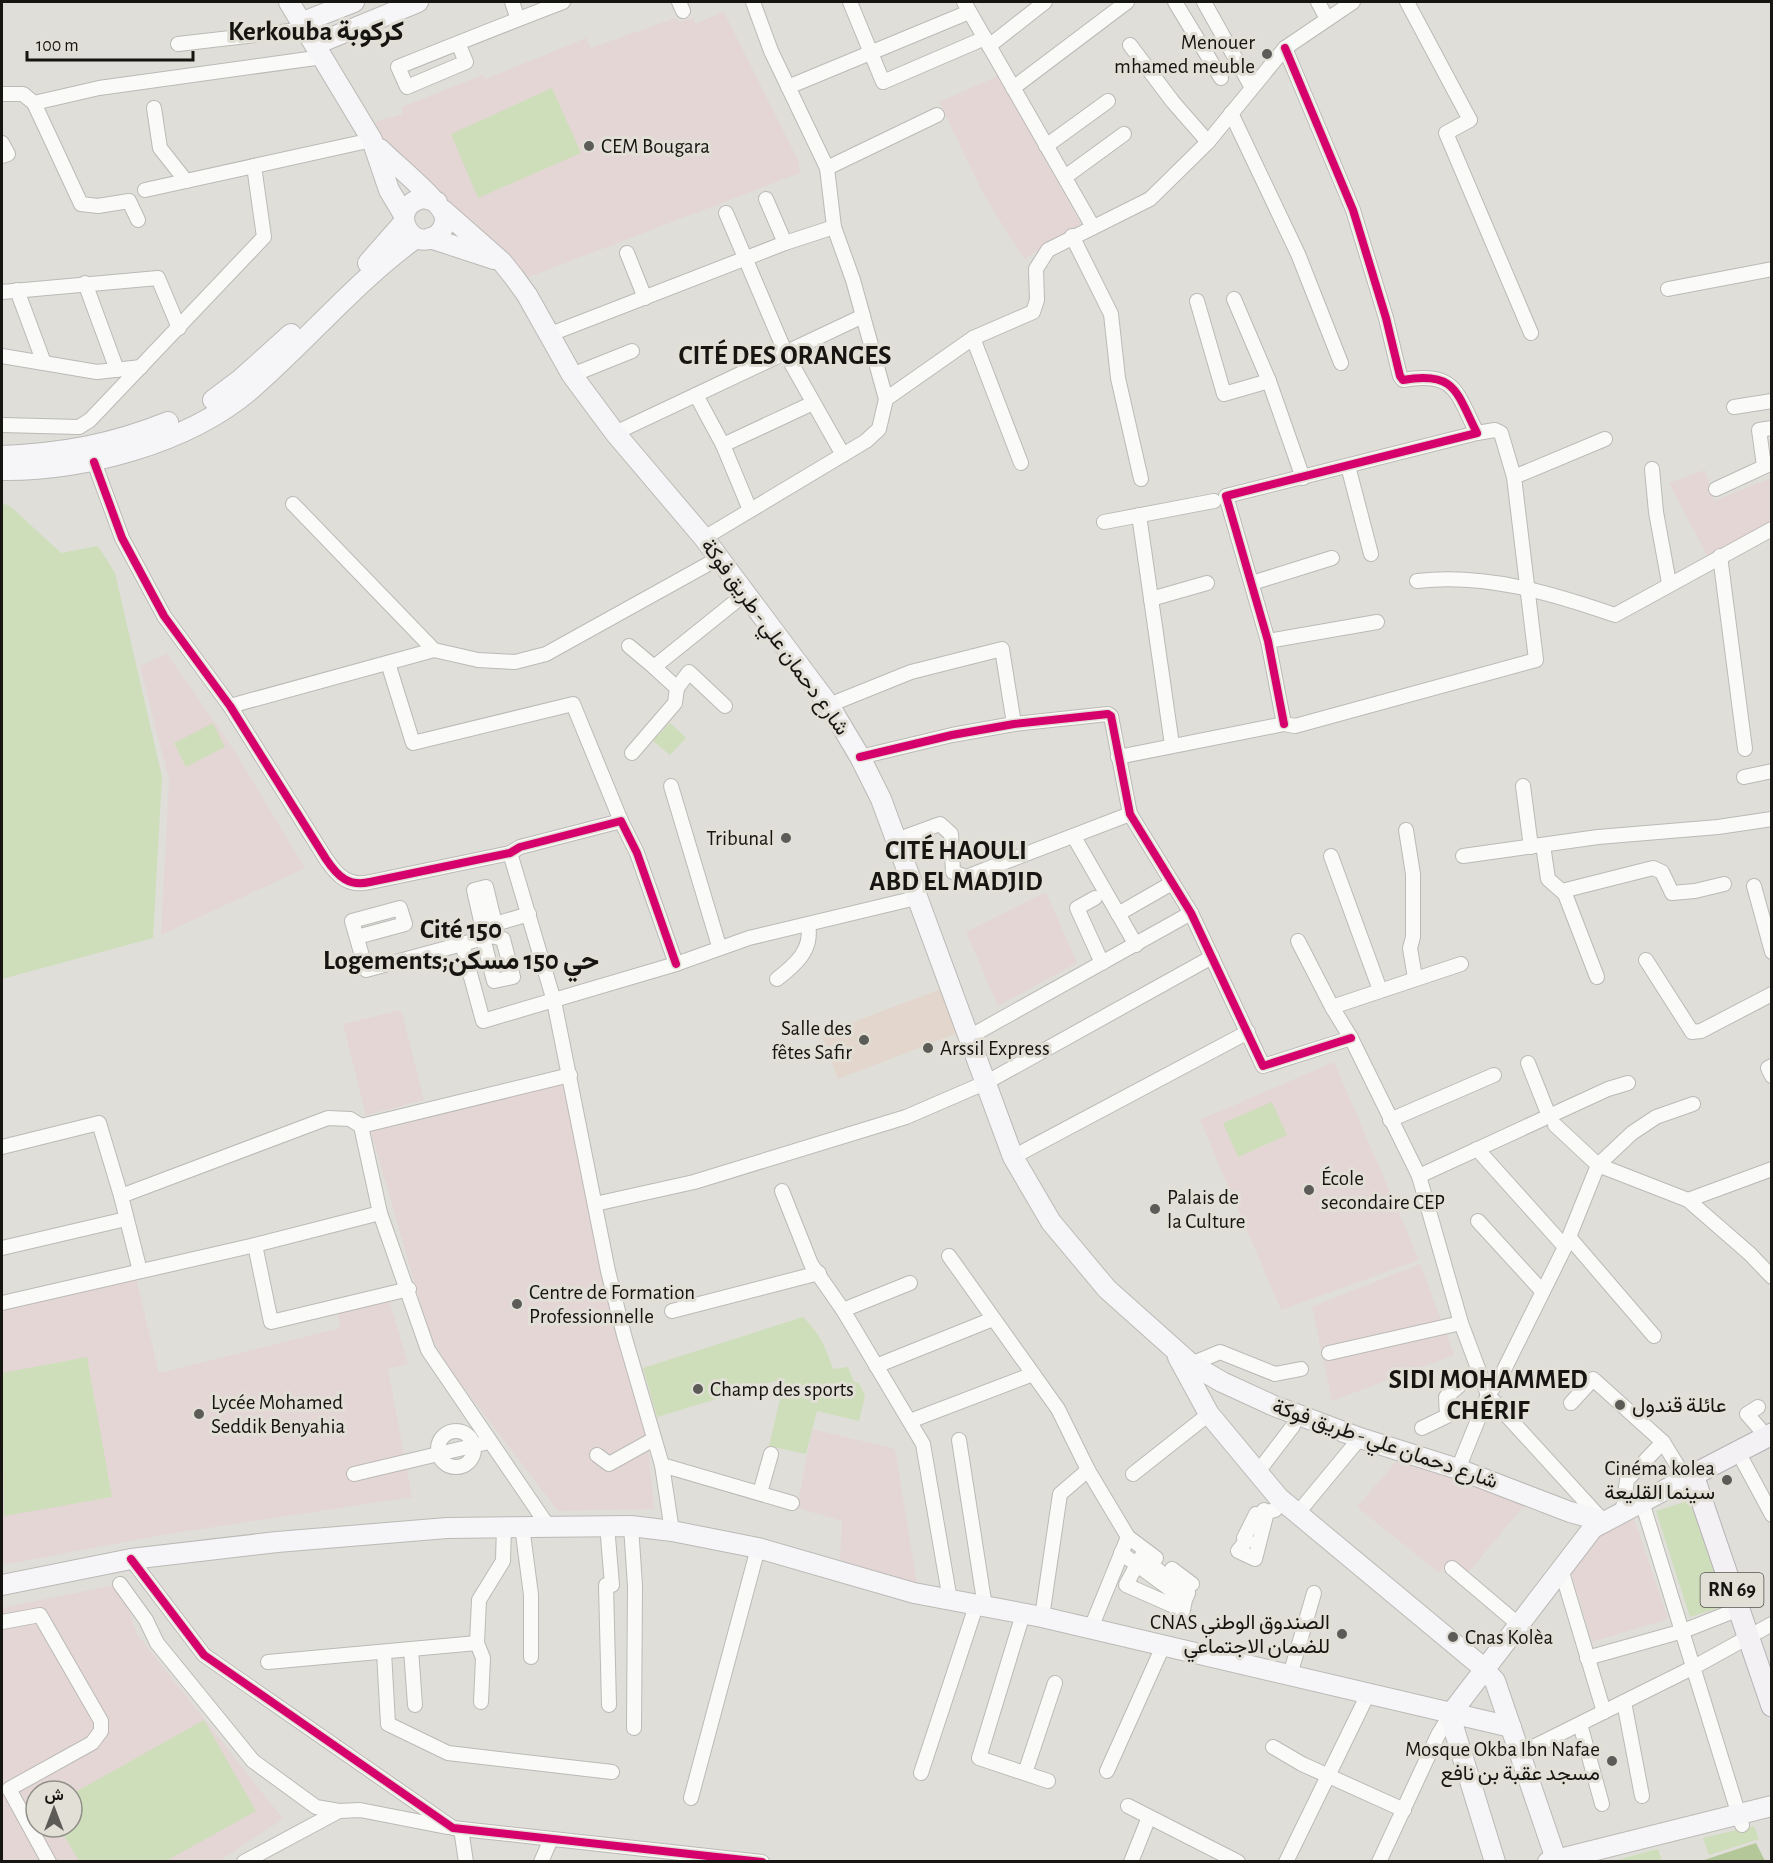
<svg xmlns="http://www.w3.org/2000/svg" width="1773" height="1863" font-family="'Alegreya Sans',Vazirmatn,sans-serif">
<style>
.commercial{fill:#e3d7cd}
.education{fill:#e4d6d5;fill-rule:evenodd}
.green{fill:#cedeba}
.forest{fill:#b4c799}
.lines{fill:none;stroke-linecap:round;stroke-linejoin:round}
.street-casing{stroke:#bbbab6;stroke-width:16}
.secondary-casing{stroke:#bbbab6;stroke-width:22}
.primary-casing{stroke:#b6b2b7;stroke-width:23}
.street{stroke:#fafaf9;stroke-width:14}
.secondary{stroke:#f6f5f7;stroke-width:20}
.primary{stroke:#f3f1f3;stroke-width:21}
.cycleway-casing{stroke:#e2e0d6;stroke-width:11}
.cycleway{stroke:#d6006c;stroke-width:8}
.poi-dot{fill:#5c5b58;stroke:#e2e0d6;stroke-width:2}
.labels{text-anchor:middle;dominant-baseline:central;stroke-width:6;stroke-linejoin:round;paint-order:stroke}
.shield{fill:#e2e0d6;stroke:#53524d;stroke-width:1.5}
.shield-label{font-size:20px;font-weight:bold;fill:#161512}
.poi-label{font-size:21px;fill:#161512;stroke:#e2e0d6;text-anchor:start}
.street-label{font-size:21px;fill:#161512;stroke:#e2e0d6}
.district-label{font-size:27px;font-weight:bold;fill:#161512;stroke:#e2e0d6}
</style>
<rect width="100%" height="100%" fill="#dfded9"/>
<polygon class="commercial" points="941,989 958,1033 838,1079 821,1034"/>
<g class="education">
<polygon points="724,12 798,160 800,173 521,280 383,141 375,122 402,114 402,107 482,75 486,79 586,38 591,48 676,18 680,22 693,18 696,24"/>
<polygon points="998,76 1081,224 1024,259 984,195 939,102"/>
<polygon points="1705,470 1714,501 1771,478 1771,527 1708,557 1669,483"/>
<polygon points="167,654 234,750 305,868 161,935 169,780 140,666"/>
<polygon points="1046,892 1077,963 998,1006 966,932"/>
<polygon points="401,1010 424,1100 366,1115 343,1024"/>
<polygon points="1334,1062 1419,1260 1281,1310 1200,1120"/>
<polygon points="567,1083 647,1437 654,1509 558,1511 445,1363 428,1329 370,1128"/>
<polygon points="1420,1264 1454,1355 1332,1401 1312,1307"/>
<polygon points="135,1274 159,1373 340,1328 338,1311 389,1300 408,1364 388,1369 412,1497 162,1535 2,1565 2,1308"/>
<polygon points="812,1429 895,1449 917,1583 840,1560 842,1521 797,1508"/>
<polygon points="1400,1457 1527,1502 1467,1574 1450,1560 1439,1573 1357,1507"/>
<polygon points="1631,1518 1634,1519 1668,1619 1592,1642 1570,1568 1596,1536"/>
<path d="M120 1584 137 1634 283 1819 219 1861 2 1862V1608ZM36 1791H72V1827H36Z"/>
</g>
<g class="green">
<polygon points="552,88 581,153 478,198 451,134"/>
<polygon points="2,503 10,506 61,553 98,546 115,573 162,777 153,938 2,979"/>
<polygon points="213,723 225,747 186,767 174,743"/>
<polygon points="670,723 686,738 670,755 653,741"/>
<polygon points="1272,1102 1287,1135 1238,1157 1223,1123"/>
<path d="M803 1317C819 1332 826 1348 833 1369L848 1367 854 1382 859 1383 865 1396 859 1421 817 1411 806 1454 769 1446 785 1378 657 1417 643 1368Z"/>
<polygon points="87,1357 112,1497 4,1516 2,1373"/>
<polygon points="1694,1499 1728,1605 1690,1617 1656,1511"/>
<polygon points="204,1720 256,1811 166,1861 79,1861 59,1827 72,1827 72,1794"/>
<polygon points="1754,1826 1759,1839 1709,1855 1703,1838"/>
<polygon points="1658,1849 1662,1861 1613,1861"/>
</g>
<polygon class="forest" points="1756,1843 1765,1861 1701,1861"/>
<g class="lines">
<defs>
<g id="street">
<polyline points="512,2 518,19"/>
<polyline points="679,2 683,11"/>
<polyline points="753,2 771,51 827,168 937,115"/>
<polyline points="850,2 883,82 985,38"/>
<polyline points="964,2 1093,227"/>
<polyline points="1175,2 1221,78"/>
<polyline points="1204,2 1251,86"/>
<polyline points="1318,2 1327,19"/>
<polyline points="1407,2 1470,120 1446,133 1531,333"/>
<path d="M458 43 466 62 407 87 398 67C453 45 508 23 563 2"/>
<polyline points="178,44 307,29"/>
<polyline points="1130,45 1173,102 1208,142"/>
<polyline points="989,46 1045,2"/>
<polyline points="788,87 969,12"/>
<polyline points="1013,88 1127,2"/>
<polyline points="2,94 23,94 34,103 99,88 323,57"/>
<polyline points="34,103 81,204 98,206 129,201 138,220"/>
<polyline points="154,108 160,148 186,181"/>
<polyline points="1231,113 1298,254 1341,363"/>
<polyline points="2,143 8,154 2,156"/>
<polyline points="1046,146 1108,101"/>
<polyline points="1065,177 1124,134"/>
<polyline points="145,190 372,140"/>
<polyline points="766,199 785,243"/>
<polyline points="726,213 786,354 843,455"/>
<polyline points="1072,236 1111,314 1118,378 1141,479"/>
<polyline points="627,253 645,298"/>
<polyline points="85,283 117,370"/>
<polyline points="1668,289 1772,269"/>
<polyline points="17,290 44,363"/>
<polyline points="2,292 158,278 179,328"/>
<polyline points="1234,299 1269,381"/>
<polyline points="1197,301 1224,394 1269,381 1303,478"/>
<polyline points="548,335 785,243 834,227"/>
<polyline points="973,338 1021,463"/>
<polyline points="2,356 97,372 141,367"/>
<polyline points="572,375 632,351"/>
<polyline points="696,395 723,445 750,510"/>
<polyline points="886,399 973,338 1033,312 1037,300 1036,269 1048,250 1150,199 1208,142 1285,48 1353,2"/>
<polyline points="1734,407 1772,401"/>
<polyline points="2,425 79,427 90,420 264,237 254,166"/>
<polyline points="615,433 863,316"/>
<polyline points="1477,433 1495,430 1501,433 1514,477"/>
<polyline points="723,445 813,403"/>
<path d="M94 462 122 538 164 616 230 706 326 859C338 877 349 887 370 882L510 853 520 847 621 821 637 853 676 964"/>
<polyline points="1348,466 1371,554"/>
<polyline points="1764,466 1759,430 1772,428"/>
<polyline points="1652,469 1656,512 1669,583"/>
<polyline points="1716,489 1772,463"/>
<polyline points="293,504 434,650 478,660 515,662 546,654 719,558"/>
<polyline points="1139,515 1172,745"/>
<polyline points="1104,522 1214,501"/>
<polyline points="704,538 866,441 879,429 886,399 853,280 834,227 827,168"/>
<polyline points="1720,556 1745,749"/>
<path d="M1417 581C1485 573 1551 593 1615 615L1772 529"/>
<polyline points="1252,583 1332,558"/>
<polyline points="1151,599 1207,583"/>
<polyline points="1268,641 1377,622"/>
<polyline points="629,646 654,667"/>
<polyline points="388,663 413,743 573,704 621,821"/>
<polyline points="829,705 911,672 1002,649 1014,724"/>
<polyline points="230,706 434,650"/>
<polyline points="725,706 689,672 677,688 654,667 746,593"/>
<path d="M1284 724 1268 641 1226 496 1477 433C1456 392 1456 371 1403 380L1400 376 1386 318 1353 210 1285 48"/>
<polyline points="632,753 675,703 677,688"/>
<polyline points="860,757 952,735 1014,724 1108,714 1111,716 1130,814 1191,913 1263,1066 1351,1038"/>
<polyline points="1118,757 1284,724 1295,726 1536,660 1514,477 1605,439"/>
<polyline points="1744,777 1772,771"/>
<polyline points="671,786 719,946"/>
<polyline points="1523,786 1531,847"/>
<polyline points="1406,830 1413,874 1413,937 1410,948 1415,978"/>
<polyline points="1074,837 1136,945"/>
<polyline points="896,840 940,824 951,834 953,872 966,877 1130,814"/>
<polyline points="1543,845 1548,879 1565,894 1597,977"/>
<polyline points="510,853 554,1001 608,1271 624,1335 662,1465 672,1531"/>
<polyline points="1331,856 1380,990"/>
<polyline points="1463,856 1598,837 1718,827 1772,819"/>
<polyline points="1754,886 1772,952"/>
<polygon points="486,887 495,924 481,921 474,890"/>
<polyline points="1562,891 1653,868 1662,872 1672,893 1695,891 1724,884"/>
<polyline points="1095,898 1077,908 1102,963"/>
<polyline points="1118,914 1172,883"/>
<polyline points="357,937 405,924 400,908 352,921 366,970 462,944 483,1021 676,964 749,938 916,898"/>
<polyline points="483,938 494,981 513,977 503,939 491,936"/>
<polyline points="1298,941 1332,1007"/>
<polyline points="462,944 491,936 495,924 529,914"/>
<polyline points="1646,960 1692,1032 1701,1031 1772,994"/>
<polyline points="1461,964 1332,1007 1351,1038 1419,1176 1461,1323 1488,1395 1603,1521"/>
<path d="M777 979C795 965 813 950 808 925"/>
<polyline points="969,1037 1191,913"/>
<polyline points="1528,1063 1549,1116"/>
<polyline points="1772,1066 1768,1068 1772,1076"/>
<polyline points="1390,1120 1494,1075"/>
<polyline points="1555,1125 1598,1165 1688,1200 1750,1254 1772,1277"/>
<polyline points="361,1126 380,1213 428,1350 548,1526"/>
<polyline points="2,1147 99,1123 121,1196"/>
<polyline points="1477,1149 1565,1247"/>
<polyline points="1013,1157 1248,1032"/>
<polyline points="1419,1176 1608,1089 1628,1083"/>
<polyline points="782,1191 811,1264 843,1310 923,1444 950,1600"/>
<polyline points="1688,1200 1772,1169"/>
<polyline points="595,1204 694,1182 906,1117 987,1082 1212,957"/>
<polyline points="1478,1221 1542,1291"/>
<polyline points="1569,1237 1654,1336"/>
<polyline points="255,1245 271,1322 409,1289"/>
<polyline points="2,1248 126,1219"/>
<polyline points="949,1256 1058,1409 1088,1470 1128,1537 1091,1628"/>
<polyline points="140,1271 121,1196 328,1118 350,1119 361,1126 570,1075"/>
<polyline points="2,1303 255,1245 380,1213"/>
<polyline points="843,1310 910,1283"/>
<polyline points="672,1311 819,1273"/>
<polyline points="1329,1353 1461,1323"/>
<polyline points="1191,1364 1220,1352 1275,1374 1301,1369"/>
<polyline points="876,1366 993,1319"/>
<polyline points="1571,1403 1593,1379 1663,1442"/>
<polyline points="1758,1407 1747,1414 1767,1437"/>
<polyline points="910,1421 1033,1374"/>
<polyline points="1422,1428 1447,1416 1446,1397 1477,1370"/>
<circle cx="456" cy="1449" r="18"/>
<polyline points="959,1440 985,1607"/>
<polyline points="1737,1450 1772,1515"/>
<polyline points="597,1455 609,1464 654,1439"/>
<polyline points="662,1465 792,1503"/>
<polyline points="1458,1469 1488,1395 1500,1378 1565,1247 1598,1165 1632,1133 1656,1117 1693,1104"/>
<polyline points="1257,1473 1293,1426"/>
<polyline points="354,1474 489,1442"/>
<polyline points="1133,1474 1209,1414"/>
<polyline points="760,1493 771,1454"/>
<polyline points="1642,1502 1742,1825"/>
<polyline points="1623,1509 1627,1480 1663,1442 1685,1478"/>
<polyline points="1267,1512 1264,1510 1261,1515 1256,1514 1244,1538 1247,1540 1238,1551 1255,1559 1267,1512 1275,1510 1282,1501"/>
<polyline points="1297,1514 1360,1438"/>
<polyline points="607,1525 612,1585 606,1585 609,1705"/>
<polyline points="522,1526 531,1595 531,1657"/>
<polyline points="631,1526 635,1586 634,1728"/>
<polyline points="1128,1537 1156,1558"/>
<polyline points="1121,1553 1185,1600 1188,1593 1141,1557 1126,1585 1183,1610 1185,1600"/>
<polyline points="131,1559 204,1655 453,1828 762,1862"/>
<polyline points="1452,1568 1518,1624"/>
<polyline points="1172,1569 1192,1584"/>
<polyline points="1561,1569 1604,1712"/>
<polyline points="120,1584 146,1620 157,1643 253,1761 316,1807 339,1811"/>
<polyline points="1023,1614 979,1758 1048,1781"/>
<polyline points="1042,1617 1060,1494 1088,1470"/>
<polyline points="2,1622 40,1615 101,1721 101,1731 92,1743 9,1789 49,1862"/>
<polyline points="411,1649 415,1705"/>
<polyline points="384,1652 388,1724 448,1753 612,1772"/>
<polyline points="1587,1658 1683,1631 1739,1609"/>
<polyline points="268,1662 477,1643"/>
<polyline points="1290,1675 1314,1593"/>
<polyline points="481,1702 483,1658 477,1643 479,1600 503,1561 504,1526"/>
<polyline points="1624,1702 1642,1796"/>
<polyline points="1580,1724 1602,1804"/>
<polyline points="1273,1747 1302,1764 1404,1810"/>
<polyline points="1521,1753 1694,1667 1772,1624"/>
<polyline points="1107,1771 1164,1644"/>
<polyline points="921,1773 976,1606"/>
<polyline points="1025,1773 1055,1683"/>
<polyline points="691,1798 758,1548"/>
<polyline points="1128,1806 1238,1862"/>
<polyline points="461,1829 466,1862"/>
<polyline points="244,1862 339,1811 360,1810 447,1827"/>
<polyline points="541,1862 551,1839"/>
<polyline points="1131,1862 1149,1817"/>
<polyline points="1286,1862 1368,1694"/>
<polyline points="1379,1862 1438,1735 1452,1712"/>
</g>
<g id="secondary">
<polyline points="289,2 372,140 389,190 404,215"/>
<polyline points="303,22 354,2"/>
<polyline points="316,44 418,2"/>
<path d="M380 149C393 163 445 204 445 219 445 225 442 231 437 235 411 255 385 206 424 198L437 202"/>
<polyline points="443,210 502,262 514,277 527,295 572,375 615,433 704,538 829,705 860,757 881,799 1013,1157 1051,1222 1107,1289 1191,1364 1222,1382 1272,1405 1360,1438 1458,1469 1570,1512 1603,1521"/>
<polyline points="430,238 494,259"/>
<polyline points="368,263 404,222"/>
<polyline points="213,400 241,379 291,334"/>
<path d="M2 456C63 453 111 445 168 422"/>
<path d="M2 470C82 471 186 444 249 391 306 342 355 282 416 238"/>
<polyline points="1178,1357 1209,1414 1279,1498 1481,1666 1495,1681 1557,1862"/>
<polyline points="2,1585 131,1559 277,1542 447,1528 631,1526 672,1531 758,1548 914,1593 1042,1617 1511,1727"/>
<polyline points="1452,1712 1593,1528 1693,1475"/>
<polyline points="1452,1712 1454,1729 1495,1862"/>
<polyline points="1548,1862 1772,1806"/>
</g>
<polyline id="primary" points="1772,1434 1693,1475 1772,1706"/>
</defs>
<use href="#street" class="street-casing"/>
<use href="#secondary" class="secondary-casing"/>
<use href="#primary" class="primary-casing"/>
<use href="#street" class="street"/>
<use href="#secondary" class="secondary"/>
<use href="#primary" class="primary"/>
<defs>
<g id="cycleway">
<path d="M94 462 122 538 164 616 230 706 326 859C338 877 349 887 370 882L510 853 520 847 621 821 637 853 676 964"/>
<path d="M1284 724 1268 641 1226 496 1477 433C1456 392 1456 371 1403 380L1400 376 1386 318 1353 210 1285 48"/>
<polyline points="860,757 952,735 1014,724 1108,714 1111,716 1130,814 1191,913 1263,1066 1351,1038"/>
<polyline points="131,1559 204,1655 453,1828 762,1862"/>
</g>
</defs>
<use href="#cycleway" class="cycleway-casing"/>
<use href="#cycleway" class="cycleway"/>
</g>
<g class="poi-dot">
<circle cx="1267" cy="54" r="6"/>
<circle cx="589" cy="146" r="6"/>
<circle cx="786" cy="838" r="6"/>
<circle cx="864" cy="1040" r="6"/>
<circle cx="928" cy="1048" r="6"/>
<circle cx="1309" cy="1190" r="6"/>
<circle cx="1155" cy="1209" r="6"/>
<circle cx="517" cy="1304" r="6"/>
<circle cx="698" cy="1389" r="6"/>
<circle cx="1620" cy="1405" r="6"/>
<circle cx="199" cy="1414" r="6"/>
<circle cx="1727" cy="1480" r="6"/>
<circle cx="1342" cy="1634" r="6"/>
<circle cx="1453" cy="1637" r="6"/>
<circle cx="1612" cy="1761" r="6"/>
</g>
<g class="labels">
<rect class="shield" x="1700.5" y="1573" width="63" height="34" rx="4.5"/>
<g class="shield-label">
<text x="1732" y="1590">RN 69</text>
</g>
<g class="poi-label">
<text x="1255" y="42" text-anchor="end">Menouer<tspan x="1255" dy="24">mhamed meuble</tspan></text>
<text x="601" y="146">CEM Bougara</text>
<text x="774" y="838" text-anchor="end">Tribunal</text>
<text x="852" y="1028" text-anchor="end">Salle des<tspan x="852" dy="24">fêtes Safir</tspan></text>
<text x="940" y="1048">Arssil Express</text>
<text x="1321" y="1178">École<tspan x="1321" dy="24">secondaire CEP</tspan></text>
<text x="1167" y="1197">Palais de<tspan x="1167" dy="24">la Culture</tspan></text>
<text x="529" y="1292">Centre de Formation<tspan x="529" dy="24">Professionnelle</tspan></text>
<text x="710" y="1389">Champ des sports</text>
<text x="211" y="1402">Lycée Mohamed<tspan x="211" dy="24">Seddik Benyahia</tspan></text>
<text x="1632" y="1405">عائلة قندول</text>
<text x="1715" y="1468" text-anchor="end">Cinéma kolea<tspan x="1715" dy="24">سينما القليعة</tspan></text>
<text x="1330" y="1622" text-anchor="end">CNAS الصندوق الوطني<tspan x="1330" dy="24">للضمان الاجتماعي</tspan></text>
<text x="1465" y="1637">Cnas Kolèa</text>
<text x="1600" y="1749" text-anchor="end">Mosque Okba Ibn Nafae<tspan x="1600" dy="24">مسجد عقبة بن نافع</tspan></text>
</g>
<g class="street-label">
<text transform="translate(775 637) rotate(54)">شارع دحمان علي - طريق فوكة</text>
<text transform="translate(1385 1444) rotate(19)">شارع دحمان علي - طريق فوكة</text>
</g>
<g class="district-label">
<text x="316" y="31">Kerkouba كركوبة</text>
<text x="785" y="355">CITÉ DES ORANGES</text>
<text x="956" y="850">CITÉ HAOULI<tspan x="956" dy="31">ABD EL MADJID</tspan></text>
<text x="461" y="929">Cité 150<tspan x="461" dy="31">Logements;حي 150 مسكن</tspan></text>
<text x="1488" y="1379">SIDI MOHAMMED<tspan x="1488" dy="31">CHÉRIF</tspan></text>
</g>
</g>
<rect width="1773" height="1863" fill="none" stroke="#161512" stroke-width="6"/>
<g transform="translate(54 1809)"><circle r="28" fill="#e2e0d6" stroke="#908f88" stroke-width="1.5"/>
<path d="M0-4.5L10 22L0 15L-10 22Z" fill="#5c5b58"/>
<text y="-9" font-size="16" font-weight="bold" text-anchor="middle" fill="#161512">ش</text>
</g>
<path d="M27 51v9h166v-9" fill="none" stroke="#161512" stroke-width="3"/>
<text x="36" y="51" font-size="18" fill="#161512" stroke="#e2e0d6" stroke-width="4.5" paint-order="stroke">100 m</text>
</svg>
